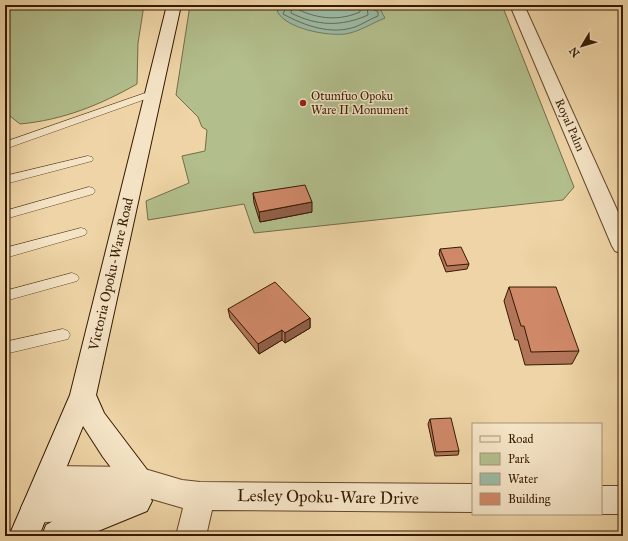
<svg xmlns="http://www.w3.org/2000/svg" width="628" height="541" font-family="'IM FELL Great Primer',serif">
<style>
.green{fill:#b2be8c;stroke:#746c46}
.water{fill:#9ab9a3;stroke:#727962}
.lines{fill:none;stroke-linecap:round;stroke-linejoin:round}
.shore{stroke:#686a52;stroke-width:1}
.lane-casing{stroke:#63482a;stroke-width:1}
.street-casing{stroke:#63482a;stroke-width:2}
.secondary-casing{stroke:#351a00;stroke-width:2}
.lane{fill:#f4e3c5;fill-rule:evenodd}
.street{fill:#f4e3c5;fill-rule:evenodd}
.secondary{fill:#f4e3c5;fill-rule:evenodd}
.wall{fill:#b27559;stroke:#351a00}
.shaded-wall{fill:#915f49;stroke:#351a00}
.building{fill:#cf8868;stroke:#351a00}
.poi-dot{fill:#8f2418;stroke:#f4e3c5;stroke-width:1.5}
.labels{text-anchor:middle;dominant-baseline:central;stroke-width:3;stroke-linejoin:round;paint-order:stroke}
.far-poi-label{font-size:12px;fill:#351a00;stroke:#f4e3c5;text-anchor:start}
.far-street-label{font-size:12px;fill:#351a00;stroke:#f4e3c5}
.street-label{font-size:14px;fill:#351a00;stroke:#f4e3c5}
.near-street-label{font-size:17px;fill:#351a00;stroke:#f4e3c5}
</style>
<rect width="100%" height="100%" fill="#eed4a6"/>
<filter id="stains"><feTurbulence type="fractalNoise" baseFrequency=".005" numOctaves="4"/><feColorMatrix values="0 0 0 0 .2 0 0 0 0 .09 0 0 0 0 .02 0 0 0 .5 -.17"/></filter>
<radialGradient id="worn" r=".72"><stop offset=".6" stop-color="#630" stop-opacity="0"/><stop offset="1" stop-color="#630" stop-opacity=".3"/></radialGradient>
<g class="green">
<path d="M5 5H144L138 43 137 84C100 105 63 120 20 124L5 112Z"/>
<polygon points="190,5 502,5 574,187 563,200 254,233 244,204 148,220 146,201 189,183 182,156 205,151 207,130 202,127 198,117 176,95"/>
</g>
<path class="water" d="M285 5H371L380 9 385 18C372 23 359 32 345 34 327 36 286 29 277 11Z"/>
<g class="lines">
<g class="shore">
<path d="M287 5 283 14C305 26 331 35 355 27 363 24 370 19 378 16V12L373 9 372 5"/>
<path d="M292 5 291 13C317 26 341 27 368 15L367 5"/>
<path d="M298 5 299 10C319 19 339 21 360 12V5"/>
</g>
<defs>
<g id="lane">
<polygon points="154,90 157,91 159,93 157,95 5,149 5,142"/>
<polygon points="88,156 92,157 93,159 92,161 5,184 5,176"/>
<polygon points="89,187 93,188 95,191 93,194 5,219 5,211"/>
<polygon points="81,228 85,229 87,232 85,235 5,258 5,248"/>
<polygon points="72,273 77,275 79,278 77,281 5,301 5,291"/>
<polygon points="63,329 68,331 70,335 68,339 5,354 5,342"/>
</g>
<g id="street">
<polygon points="510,5 524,5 623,223 623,254 615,251 612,246"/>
<polygon points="48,466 138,467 182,480 200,482 473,484 473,512 212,510 206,536 176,536 183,508 138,495 133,495 136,502 131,512 121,516 36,523 26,518 21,508 26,498 36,493 46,493 38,490 34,480 38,470"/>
<polygon points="601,486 623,486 623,514 600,514"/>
</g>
<polygon id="secondary" points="167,5 181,5 96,395 104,413 148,471 152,481 147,491 152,501 147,511 86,536 42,536 46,525 69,512 128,490 103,457 83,426 39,536 9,536 70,395"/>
</defs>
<use href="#lane" class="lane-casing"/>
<use href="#street" class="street-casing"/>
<use href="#secondary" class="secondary-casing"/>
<use href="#lane" class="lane"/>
<use href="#street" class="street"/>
<use href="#secondary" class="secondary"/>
</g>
<g class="wall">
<polygon points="253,193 312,212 260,222 254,203"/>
<polygon points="440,249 469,264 467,269 446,272 439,254"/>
<polygon points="509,287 579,351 572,364 525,365 518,340 515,340 504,301"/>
<polygon points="228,309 310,318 310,328 285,343 282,340 259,354 230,318"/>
<polygon points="430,419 459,451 458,455 435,456 428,424"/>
</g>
<g class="shaded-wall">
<polygon points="312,202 312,212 260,222 259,212"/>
<polygon points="310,318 310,328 285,343 285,333"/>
<polygon points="282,330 282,340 259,354 258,344"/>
</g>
<g class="building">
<polygon points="305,185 312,202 259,212 253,193"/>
<polygon points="461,247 469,264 447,266 440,249"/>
<polygon points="275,282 310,318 285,333 282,330 258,344 228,309"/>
<polygon points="509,287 556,287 579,351 531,352 524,326 521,326"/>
<polygon points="451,418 459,451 436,452 430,419"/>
</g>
<circle class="poi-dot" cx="303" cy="103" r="4"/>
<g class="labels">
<g class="far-poi-label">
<text x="311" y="96">Otumfuo Opoku<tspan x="311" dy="14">Ware II Monument</tspan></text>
</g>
<g class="far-street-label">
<text transform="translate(570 125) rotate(66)">Royal Palm</text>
</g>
<g class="street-label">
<text transform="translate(111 274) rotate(-77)">Victoria Opoku-Ware Road</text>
</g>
<g class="near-street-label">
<text transform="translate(328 497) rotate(1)">Lesley Opoku-Ware Drive</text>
</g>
</g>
<rect width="628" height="541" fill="none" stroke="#eed4a6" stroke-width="20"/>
<rect x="6" y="6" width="616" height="529" fill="none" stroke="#351a00" stroke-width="2"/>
<rect x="10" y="10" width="608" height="521" fill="none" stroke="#351a00"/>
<rect x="472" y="423" width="130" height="92" fill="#f4e3c5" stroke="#a89376"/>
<rect x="480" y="436" width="20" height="6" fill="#f4e3c5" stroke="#a89376"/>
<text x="508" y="443" font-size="12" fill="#351a00">Road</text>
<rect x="480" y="453" width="20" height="12" fill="#b2be8c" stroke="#a89376"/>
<text x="508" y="463" font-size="12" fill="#351a00">Park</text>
<rect x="480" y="473" width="20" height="12" fill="#9ab9a3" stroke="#a89376"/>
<text x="508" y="483" font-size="12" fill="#351a00">Water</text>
<rect x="480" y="493" width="20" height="12" fill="#cf8868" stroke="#a89376"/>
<text x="508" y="503" font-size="12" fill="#351a00">Building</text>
<g transform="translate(582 46) rotate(232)" stroke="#f4e3c5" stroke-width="3" paint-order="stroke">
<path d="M0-3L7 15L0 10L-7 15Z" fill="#351a00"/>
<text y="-6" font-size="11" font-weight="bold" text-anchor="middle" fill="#351a00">N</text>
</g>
<rect width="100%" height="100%" filter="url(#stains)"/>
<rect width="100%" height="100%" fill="url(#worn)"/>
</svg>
